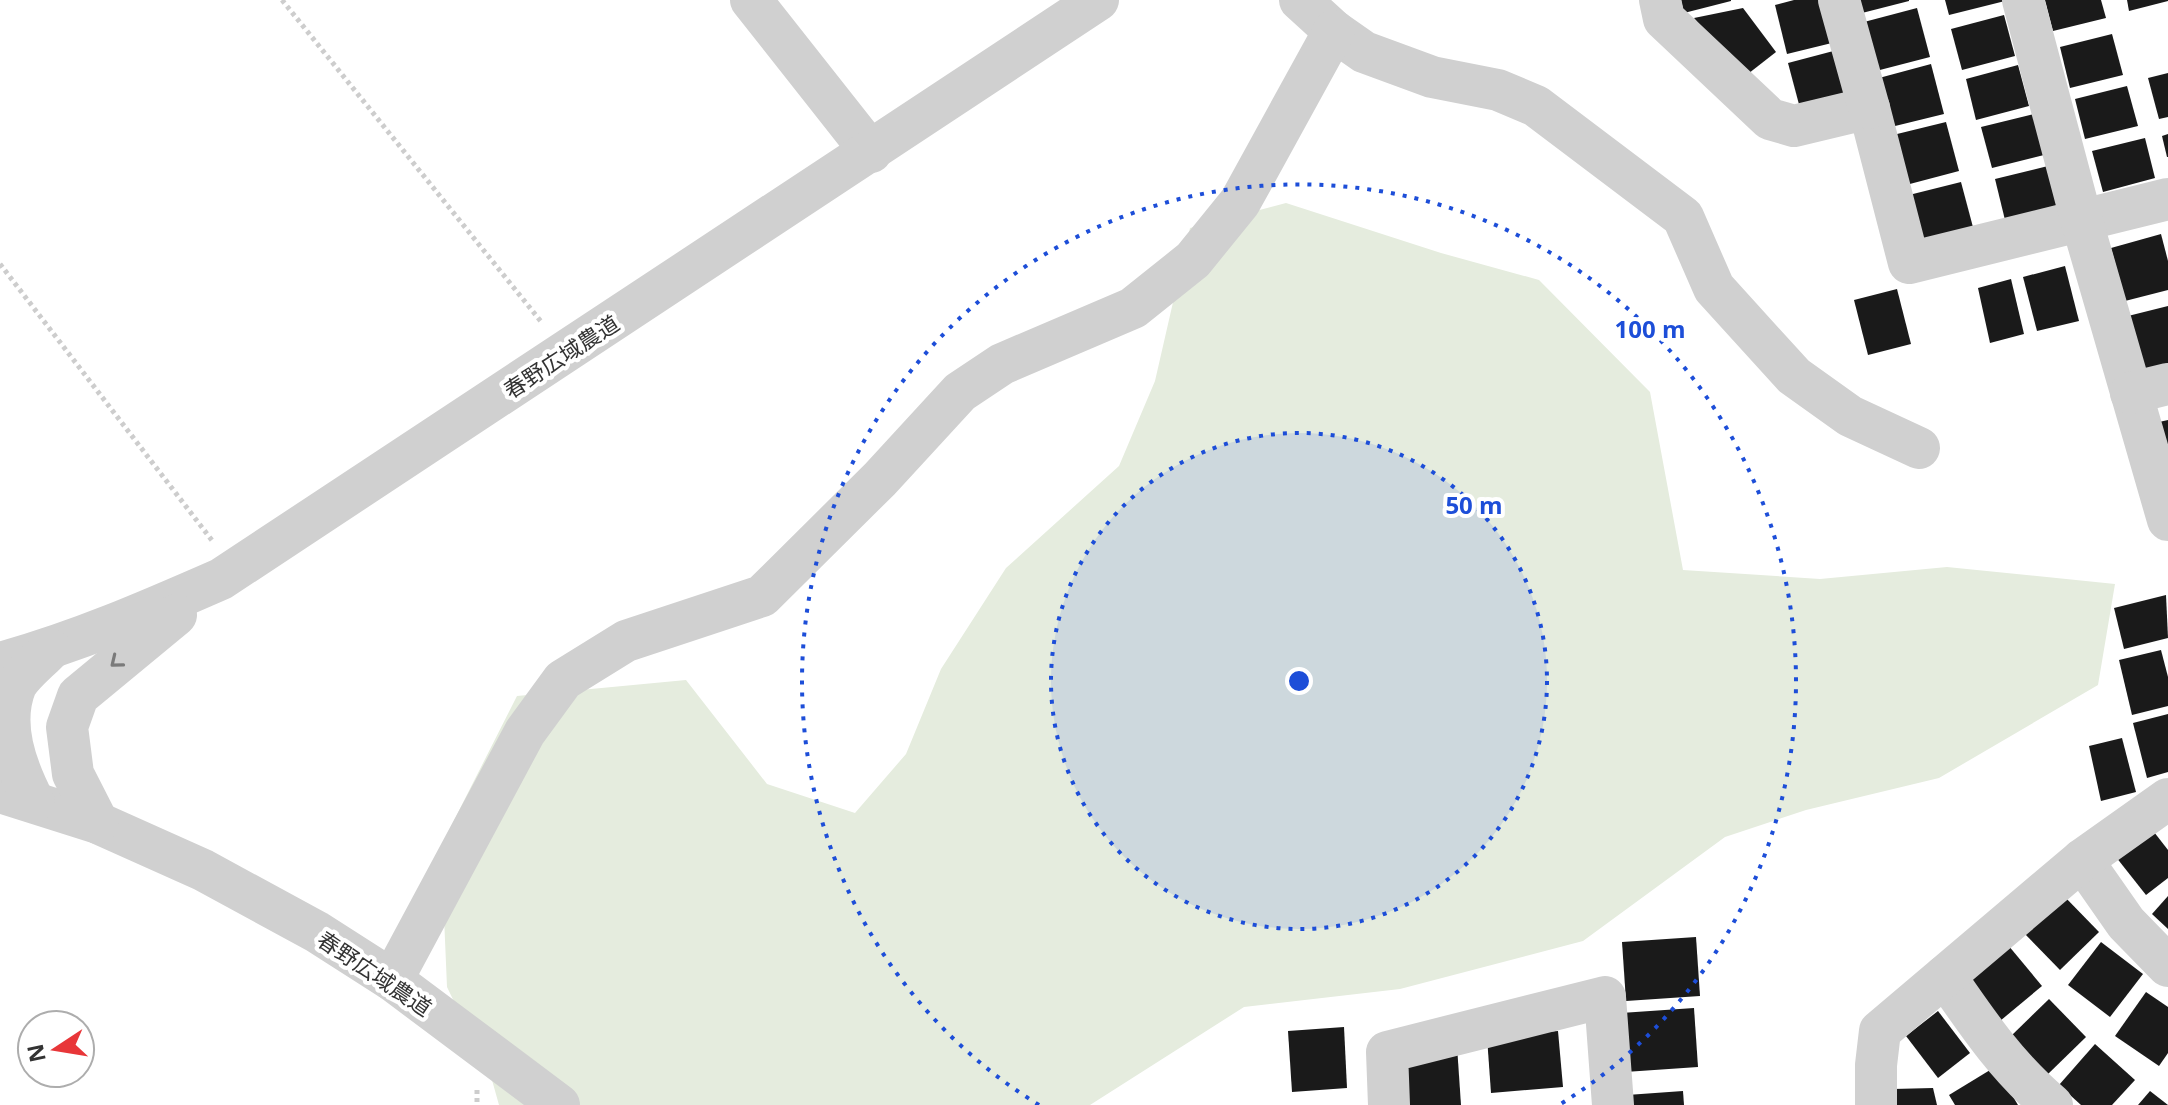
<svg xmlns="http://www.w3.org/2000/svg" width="2168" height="1105" font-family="'Open Sans','Noto Sans JP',sans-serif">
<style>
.green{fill:#e5ecde}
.building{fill:#1a1a1a}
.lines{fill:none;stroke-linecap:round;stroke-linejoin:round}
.path{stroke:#cdcdcd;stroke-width:5;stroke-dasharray:4 4;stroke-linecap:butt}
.minor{stroke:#d0d0d0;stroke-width:42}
.oneway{stroke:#7a7a7a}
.ring{fill:none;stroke:#1d4ed8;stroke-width:4;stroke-dasharray:4 8}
.labels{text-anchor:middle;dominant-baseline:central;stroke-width:8;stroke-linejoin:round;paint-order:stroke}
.street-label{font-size:22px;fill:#333;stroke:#fff}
.centre{fill:#1d4ed8;stroke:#fff;stroke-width:4}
.ring-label{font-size:24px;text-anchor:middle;font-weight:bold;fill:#1d4ed8;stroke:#fff;stroke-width:8;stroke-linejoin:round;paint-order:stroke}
</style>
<rect width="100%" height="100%" fill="#fff"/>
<polygon class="green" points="1286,203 1441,253 1539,280 1650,392 1683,570 1820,579 1947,567 2115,584 2098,685 1939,778 1806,810 1725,837 1583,941 1400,989 1244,1007 1090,1105 499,1105 492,1080 447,987 441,846 517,696 686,680 767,784 855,813 906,754 941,669 1006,568 1119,466 1155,381 1190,228"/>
<g class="building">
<polygon points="1681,0 1731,0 1731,1 1684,13"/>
<polygon points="1794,0 1830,0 1840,41 1787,54 1775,5"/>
<polygon points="1859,0 1909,0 1909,1 1862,13"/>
<polygon points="1945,0 2005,0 2005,1 1949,15"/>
<polygon points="2045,0 2101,0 2106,18 2053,31"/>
<polygon points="2127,0 2168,0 2168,1 2129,11"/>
<polygon points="1743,8 1776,52 1744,77 1694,18"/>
<polygon points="1917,8 1930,57 1876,71 1864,22"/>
<polygon points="2004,15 2015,56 1962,70 1951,29"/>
<polygon points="2112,34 2123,75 2070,88 2060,47"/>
<polygon points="1841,49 1854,98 1801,112 1788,63"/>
<polygon points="1931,64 1944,114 1891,127 1879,78"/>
<polygon points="2018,65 2029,106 1976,120 1966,79"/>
<polygon points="2168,73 2168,117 2159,119 2148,78"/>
<polygon points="2127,86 2138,126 2085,139 2075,99"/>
<polygon points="2034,114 2044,155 1992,168 1981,127"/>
<polygon points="1946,122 1959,171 1906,185 1893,135"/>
<polygon points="2168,134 2168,157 2167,157 2162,136"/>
<polygon points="2145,138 2155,178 2103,192 2092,151"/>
<polygon points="2048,166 2058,206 2005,220 1995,179"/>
<polygon points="1961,182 1974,231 1921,245 1909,195"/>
<polygon points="2161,234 2168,261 2168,290 2125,301 2111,248"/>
<polygon points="2065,266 2079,321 2037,331 2023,277"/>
<polygon points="2011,279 2024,334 1990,343 1978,288"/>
<polygon points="1897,289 1911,344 1868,355 1854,300"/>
<polygon points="2168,306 2168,363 2142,370 2128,316"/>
<polygon points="2168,420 2168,451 2159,422"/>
<polygon points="2166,595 2168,638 2124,649 2114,608"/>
<polygon points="2161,650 2168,677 2168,706 2132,715 2119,660"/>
<polygon points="2168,714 2168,772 2147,778 2133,723"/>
<polygon points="2122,738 2136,792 2101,801 2089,746"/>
<polygon points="2147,823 2168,850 2168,878 2146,895 2112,852"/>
<polygon points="2062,894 2099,932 2060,970 2023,932"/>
<polygon points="2168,896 2168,929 2152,914"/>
<polygon points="1696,937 1700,996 1626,1001 1622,942"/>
<polygon points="2101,942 2143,974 2110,1017 2068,985"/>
<polygon points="2008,945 2042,986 2000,1021 1966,980"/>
<polygon points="2146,992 2168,1007 2168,1053 2159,1066 2115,1036"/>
<polygon points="2049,999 2086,1037 2047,1075 2010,1037"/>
<polygon points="1694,1008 1698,1067 1625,1072 1621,1013"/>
<polygon points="1938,1011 1970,1053 1938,1078 1906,1036"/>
<polygon points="1344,1027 1347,1088 1292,1092 1288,1031"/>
<polygon points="1558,1031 1563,1087 1491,1093 1487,1037"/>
<polygon points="2095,1044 2135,1080 2112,1105 2081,1105 2059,1085"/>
<polygon points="1457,1046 1461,1105 1404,1105 1401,1049"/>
<polygon points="1995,1067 2018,1105 1955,1105 1949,1095"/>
<polygon points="1933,1088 1937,1105 1894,1105 1893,1089"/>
<polygon points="1683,1091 1684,1105 1628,1105 1627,1095"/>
<polygon points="2150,1091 2168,1105 2138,1105"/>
</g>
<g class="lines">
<g class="path">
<polyline points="282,0 543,324"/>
<polyline points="0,264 214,543"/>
<polyline points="477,1090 477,1105"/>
</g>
<g class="minor">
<polyline points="751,0 871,152"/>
<polyline points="1300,0 1334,31 1364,52 1432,77 1498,90 1536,106 1683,217 1714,288 1794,376 1850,416 1919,448"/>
<polyline points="1660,0 1664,19 1770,119 1794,126 1869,108 1909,263 2168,199"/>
<polyline points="1839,0 1869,108"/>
<polyline points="2023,0 2082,222 2168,520"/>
<polyline points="2131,393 2168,384"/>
<path d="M0 663C77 642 148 611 221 579L1098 0"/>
<polyline points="0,792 98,823 203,870 317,932 392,980 559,1105"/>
<path d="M34 802C16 767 0 724 16 685 24 672 40 660 50 649"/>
<polyline points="98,823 73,774 67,727 78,696 176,615"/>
<polyline points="2082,860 2126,923 2168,966"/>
<path d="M1945 976C1978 1024 2007 1067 2052 1105"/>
<polyline points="392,980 525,732 563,680 626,641 762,596 880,479 960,392 1002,364 1133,308 1193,260 1240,202 1334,31"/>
<polyline points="1389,1105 1387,1052 1605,997 1613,1105"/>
<polyline points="1876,1105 1876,1065 1880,1031 2082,860 2168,799"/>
</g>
</g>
<defs><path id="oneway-chevron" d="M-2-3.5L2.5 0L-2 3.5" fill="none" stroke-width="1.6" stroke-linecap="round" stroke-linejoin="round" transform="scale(2)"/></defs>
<use class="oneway" href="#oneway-chevron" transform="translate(116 662) rotate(141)"/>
<circle cx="1299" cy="681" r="248" fill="#1d4ed8" fill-opacity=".12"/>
<g class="ring">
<circle cx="1299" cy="681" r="248"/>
<path d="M1039 1105A497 497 0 1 1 1559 1105"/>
</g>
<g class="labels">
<g class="street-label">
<text transform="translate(561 356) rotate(-33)">春野広域農道</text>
<text transform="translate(375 973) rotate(34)">春野広域農道</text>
</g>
</g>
<circle cx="1299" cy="681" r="12" class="centre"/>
<g class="ring-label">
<text x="1650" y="338">100 m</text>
<text x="1474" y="514">50 m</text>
</g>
<g transform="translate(56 1049) rotate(258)"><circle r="38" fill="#ffffff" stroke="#adadad" stroke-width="2"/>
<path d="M0-6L14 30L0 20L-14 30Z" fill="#e83639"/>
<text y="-12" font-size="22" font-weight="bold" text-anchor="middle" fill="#333333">N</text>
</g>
</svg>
